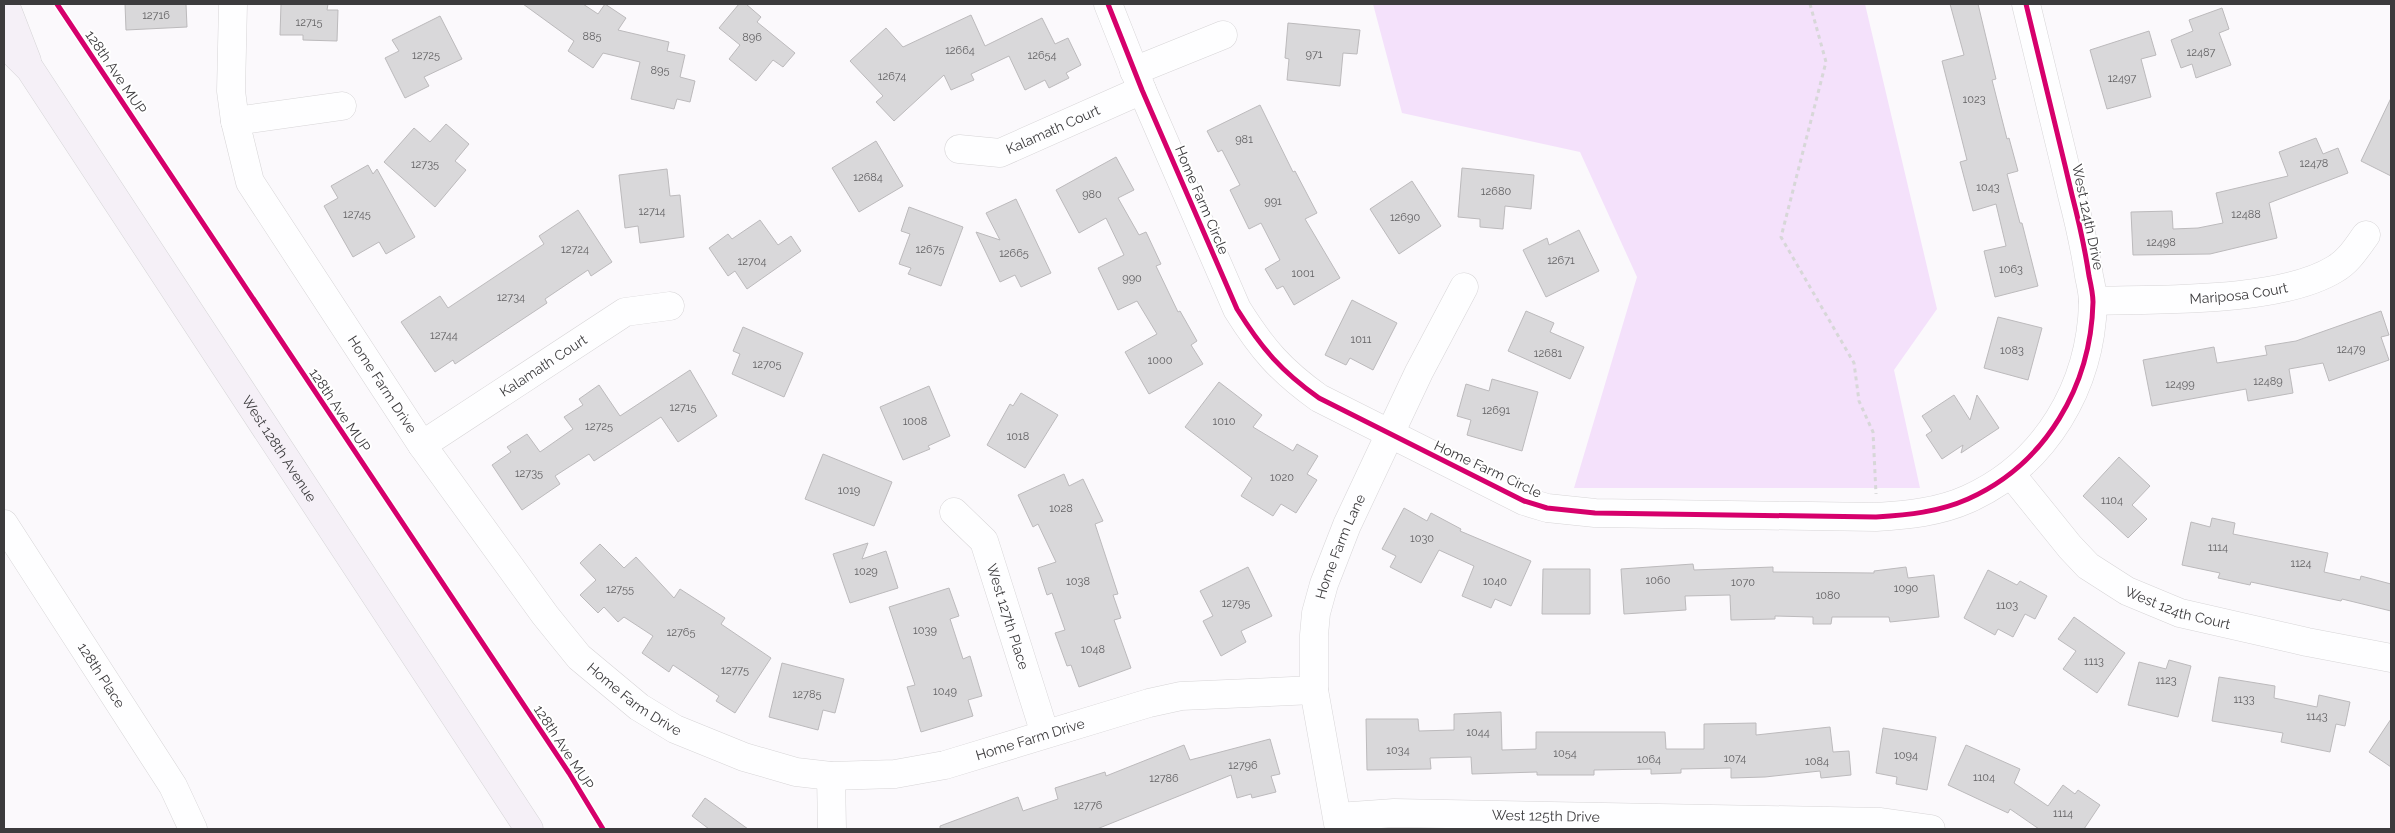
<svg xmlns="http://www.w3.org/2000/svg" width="2395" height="833" font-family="Raleway,sans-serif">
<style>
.green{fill:#f4e1fb}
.building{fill:#d9d8da;stroke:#bcbabc}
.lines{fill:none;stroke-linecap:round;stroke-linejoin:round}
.minor-casing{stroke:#d7d5d7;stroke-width:29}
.major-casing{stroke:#d6d5d7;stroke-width:29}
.path{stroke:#d7d7d8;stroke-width:3;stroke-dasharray:4 4;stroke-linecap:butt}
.minor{stroke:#fefeff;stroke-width:28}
.major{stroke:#f5f0f7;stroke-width:28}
.cycleway-casing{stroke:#fff;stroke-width:8}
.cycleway{stroke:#d6006c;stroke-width:5}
.labels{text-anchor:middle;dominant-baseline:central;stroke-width:4;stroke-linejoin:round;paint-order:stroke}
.number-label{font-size:11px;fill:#636264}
.street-label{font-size:14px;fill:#3c3b3d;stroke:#fff}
</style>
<rect width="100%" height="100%" fill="#fbf9fc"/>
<polygon class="green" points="1373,4 1865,4 1937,309 1894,370 1920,488 1574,488 1637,277 1580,152 1402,113"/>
<g class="building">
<polygon points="125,4 186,4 187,27 126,30"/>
<polygon points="281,4 328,4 327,10 338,10 337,41 303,40 303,35 280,35"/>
<polygon points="523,4 583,4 598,14 605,4 626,18 618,30 669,42 667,51 685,55 680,77 695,81 690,102 677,99 674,109 631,99 640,62 603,53 593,68 568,51 574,41"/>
<polygon points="739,4 746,4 761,17 757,22 795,53 783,67 773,60 756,81 729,59 740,45 719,28"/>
<polygon points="1950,4 1978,4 1996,79 1992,80 2007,139 2009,138 2018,171 2007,174 2020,223 2022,223 2038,286 1995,297 1984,251 2006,246 1996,204 1973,211 1960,162 1967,160 1942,61 1964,55"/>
<polygon points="2222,8 2229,29 2219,33 2231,65 2196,78 2192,64 2181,68 2171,40 2193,31 2189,20"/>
<polygon points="971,15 985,46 1042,18 1055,44 1068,38 1081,65 1066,73 1069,78 1049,88 1045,80 1025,90 1009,56 971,74 974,80 951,90 944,75 894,121 876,102 883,96 850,61 886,28 903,47"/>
<polygon points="440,16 462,59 424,77 429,86 405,98 385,58 399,51 392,40"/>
<polygon points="1288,23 1360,30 1357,54 1343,53 1340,86 1287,80 1289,59 1285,58"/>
<polygon points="2149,31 2156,55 2141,59 2151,97 2107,109 2090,50"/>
<polygon points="2391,98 2391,176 2361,161"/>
<polygon points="1260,105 1293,172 1295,171 1317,213 1305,219 1340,278 1294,305 1283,286 1277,289 1265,269 1280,260 1261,223 1249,229 1230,190 1240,185 1222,150 1218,152 1207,131"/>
<polygon points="446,124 469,144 455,161 466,170 435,207 384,162 414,128 430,142"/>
<polygon points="2316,138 2323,154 2338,148 2348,173 2269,203 2277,238 2210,254 2133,255 2131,212 2172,211 2173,229 2198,228 2223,223 2216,193 2288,176 2279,152"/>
<polygon points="876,141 903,186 859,212 832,168"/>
<polygon points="1116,157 1134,190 1118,198 1139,235 1146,232 1161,264 1156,266 1178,312 1180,311 1197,341 1191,345 1203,364 1149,394 1125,352 1157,334 1137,301 1118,310 1098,268 1124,255 1106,218 1079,233 1056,190"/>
<polygon points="368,165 373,174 377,169 415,237 386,254 379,242 353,257 324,206 338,198 331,186"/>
<polygon points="1462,168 1534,175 1531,209 1505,206 1503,229 1480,227 1480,219 1458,217"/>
<polygon points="667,169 670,196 680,195 684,237 640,243 638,226 625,228 619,175"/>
<polygon points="1412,181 1441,226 1399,254 1370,209"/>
<polygon points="1016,199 1051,273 1021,287 1015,275 1000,282 976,232 1000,240 986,213"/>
<polygon points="909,207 963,227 941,286 908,274 911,268 899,264 910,234 901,231"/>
<polygon points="578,210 612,262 591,276 588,270 545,299 547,303 455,364 453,360 435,372 401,322 440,296 448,308 544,244 539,236"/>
<polygon points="760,220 778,245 791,236 801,251 747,289 735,271 728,276 709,248 728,234 732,239"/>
<polygon points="1579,230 1599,271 1546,297 1523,250 1547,238 1549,245"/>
<polygon points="1352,300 1397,323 1373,370 1350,358 1346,365 1325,355"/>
<polygon points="1526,311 1554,323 1550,332 1584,347 1570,379 1508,351"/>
<polygon points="2381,311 2389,335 2381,337 2389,360 2329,381 2323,363 2289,369 2293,393 2248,401 2246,389 2152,406 2143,360 2214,347 2217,363 2267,355 2265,346 2296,341"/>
<polygon points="1998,317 2042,328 2028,380 1984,368"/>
<polygon points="743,327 803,353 784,397 732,374 740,354 733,351"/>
<polygon points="690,370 717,416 678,442 661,417 594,461 589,454 555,476 560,484 522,510 492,465 511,452 507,447 527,434 540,452 573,429 564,417 583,405 579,399 599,385 620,416"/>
<polygon points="1492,379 1538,392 1522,451 1467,435 1471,420 1457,416 1466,384 1489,391"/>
<polygon points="1219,382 1262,415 1253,427 1293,451 1297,444 1318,456 1307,474 1317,480 1296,513 1281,504 1273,516 1241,496 1252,478 1185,427"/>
<polygon points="929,386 950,436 928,446 930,449 903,460 880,407"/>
<polygon points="1021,393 1058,415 1025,468 987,445 1010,404 1013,406"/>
<polygon points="1954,395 1970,420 1977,395 1999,428 1961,453 1963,445 1942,459 1926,435 1932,431 1922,416"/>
<polygon points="823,454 892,482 874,526 805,499"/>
<polygon points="2119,457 2150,486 2132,505 2147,519 2128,538 2083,496"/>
<polygon points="1064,474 1069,486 1083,479 1103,521 1095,524 1118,594 1113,595 1121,618 1114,620 1131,668 1079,687 1071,665 1067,666 1055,633 1065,630 1052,593 1047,595 1038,568 1056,562 1038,524 1033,527 1018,495"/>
<polygon points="1404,508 1427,521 1431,513 1461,529 1460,531 1531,561 1511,606 1495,599 1491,608 1462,596 1474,566 1439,550 1421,583 1390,567 1396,556 1382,549"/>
<polygon points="2212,518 2235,523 2233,534 2328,553 2324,572 2360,580 2361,576 2391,584 2391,611 2342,599 2341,601 2251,582 2250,585 2218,578 2220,573 2182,565 2191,522 2210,527"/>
<polygon points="868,543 862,559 886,551 898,588 850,603 833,554"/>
<polygon points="600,544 624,568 636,557 674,598 680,589 725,618 721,624 771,658 735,713 716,701 719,696 673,665 669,672 642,653 653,636 624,617 618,622 604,607 598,613 580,595 596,580 580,563"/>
<polygon points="1693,564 1694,570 1773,567 1773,572 1874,573 1874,571 1906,567 1908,578 1934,575 1939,617 1890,622 1889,617 1832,617 1831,624 1813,624 1813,617 1775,616 1775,619 1731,620 1730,595 1685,596 1686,610 1624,614 1621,569"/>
<polygon points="1248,567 1272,616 1241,631 1246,642 1221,656 1203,621 1213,616 1200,591"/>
<polygon points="1543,569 1590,569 1590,614 1542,614"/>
<polygon points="1988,570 2017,585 2020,581 2047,596 2035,619 2025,614 2013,637 1998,629 1995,635 1964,618"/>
<polygon points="949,588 959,616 950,619 963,659 970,656 982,696 968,700 973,716 921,732 907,687 915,685 889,607"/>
<polygon points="2074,617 2125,653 2097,693 2063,669 2076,651 2058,639"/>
<polygon points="2169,660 2191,666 2178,717 2128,705 2139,662 2166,669"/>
<polygon points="782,663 844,679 835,713 823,710 818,730 769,717"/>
<polygon points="2219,677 2275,686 2274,698 2317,707 2319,695 2350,702 2345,726 2336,724 2330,752 2281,742 2283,733 2212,721"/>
<polygon points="1501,712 1502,750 1536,749 1536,732 1665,732 1666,749 1704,749 1704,724 1756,723 1756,735 1830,727 1833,752 1849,751 1851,775 1821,778 1820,771 1765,777 1731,778 1731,768 1681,769 1681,773 1651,774 1651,769 1594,770 1594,775 1537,775 1537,772 1472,774 1471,757 1430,758 1431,769 1367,770 1366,719 1418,719 1419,731 1454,730 1454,714"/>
<polygon points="2391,719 2391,767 2369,752"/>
<polygon points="1883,728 1936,737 1927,790 1896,784 1897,777 1876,773"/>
<polygon points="1270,739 1280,774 1271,776 1276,792 1252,798 1251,794 1237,798 1231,775 1097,829 940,829 940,826 1018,797 1023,811 1058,799 1055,788 1105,772 1106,776 1184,745 1190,760"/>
<polygon points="1966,745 2020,769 2014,783 2048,806 2063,785 2075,794 2078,790 2100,805 2084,829 2039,829 2010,809 2008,813 1948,785"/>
<polygon points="705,798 748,829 709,829 692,816"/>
</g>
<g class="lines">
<defs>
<g id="minor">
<path id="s1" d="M233 4 231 91 235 121 250 182 422 445 545 615 579 657 639 707 675 729 744 757 796 772 831 776 895 774 945 765 1149 703 1181 696 1314 690"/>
<path d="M1108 4 1142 90 1237 309C1262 349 1281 371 1319 398L1524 501 1547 508 1595 513 1876 517C1908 515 1939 512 1968 499 2046 464 2091 386 2093 302 2093 294 2091 285 2089 276 2085 249 2079 222 2072 195 2057 131 2041 67 2026 4"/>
<polyline points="1134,71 1223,35"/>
<polyline points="235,121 342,106"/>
<path id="s2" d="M959 149 1000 153 1142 90"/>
<path id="s3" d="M2093 301C2158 299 2280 303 2335 269 2349 261 2357 247 2366 235"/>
<path id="s4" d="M422 445 625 312 670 306"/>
<path id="s5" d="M2011 474 2070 547 2088 566 2127 591 2180 613 2307 642 2391 658"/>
<path id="s6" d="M954 512 984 541 1045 734"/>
<path id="s7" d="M4 524 173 786 193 829"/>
<polyline points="831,776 832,829"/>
<path id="s8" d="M1338 817 1394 813 1881 822 1931 829"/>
<path id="s9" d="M1339 829 1314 690V635L1316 613 1324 584 1347 525 1419 372 1464 287"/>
</g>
<g id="major">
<polyline points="5,4 27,61"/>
<path id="s10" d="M4 43 30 69 529 829"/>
</g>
</defs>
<use href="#minor" class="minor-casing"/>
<use href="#major" class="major-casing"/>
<polyline class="path" points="1810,4 1826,62 1781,237 1854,363 1859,401 1873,432 1876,494"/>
<use href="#minor" class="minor"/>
<use href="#major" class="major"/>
<defs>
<g id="cycleway">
<polyline points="57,4 569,773 603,829"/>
<path d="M1108 4 1142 90 1237 309C1262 349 1281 371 1319 398L1524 501 1547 508 1595 513 1876 517C1908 515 1939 512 1968 499 2046 464 2091 386 2093 302 2093 294 2091 285 2089 276 2085 249 2079 222 2072 195 2057 131 2041 67 2026 4"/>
</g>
</defs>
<use href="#cycleway" class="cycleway-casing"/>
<use href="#cycleway" class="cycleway"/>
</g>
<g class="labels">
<g class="number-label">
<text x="156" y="15">12716</text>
<text x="309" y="22">12715</text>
<text x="592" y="36">885</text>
<text x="752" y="37">896</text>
<text x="960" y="50">12664</text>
<text x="2201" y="52">12487</text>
<text x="1314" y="54">971</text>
<text x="426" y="55">12725</text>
<text x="1042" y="55">12654</text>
<text x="660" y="70">895</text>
<text x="892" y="76">12674</text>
<text x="2122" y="78">12497</text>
<text x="1974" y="99">1023</text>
<text x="1244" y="139">981</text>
<text x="2314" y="163">12478</text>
<text x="425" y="164">12735</text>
<text x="868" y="177">12684</text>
<text x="1988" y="187">1043</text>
<text x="1496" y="191">12680</text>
<text x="1092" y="194">980</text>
<text x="1273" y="201">991</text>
<text x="652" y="211">12714</text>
<text x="357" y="214">12745</text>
<text x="2246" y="214">12488</text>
<text x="1405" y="217">12690</text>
<text x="2161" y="242">12498</text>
<text x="575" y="249">12724</text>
<text x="930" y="249">12675</text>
<text x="1014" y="253">12665</text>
<text x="1561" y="260">12671</text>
<text x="752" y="261">12704</text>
<text x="2011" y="269">1063</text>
<text x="1303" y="273">1001</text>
<text x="1132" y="278">990</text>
<text x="511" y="297">12734</text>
<text x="444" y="335">12744</text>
<text x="1361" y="339">1011</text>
<text x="2351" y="349">12479</text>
<text x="2012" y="350">1083</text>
<text x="1548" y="353">12681</text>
<text x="1160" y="360">1000</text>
<text x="767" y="364">12705</text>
<text x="2268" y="381">12489</text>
<text x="2180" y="384">12499</text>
<text x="683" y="407">12715</text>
<text x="1496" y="410">12691</text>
<text x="915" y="421">1008</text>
<text x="1224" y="421">1010</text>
<text x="599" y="426">12725</text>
<text x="1018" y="436">1018</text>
<text x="529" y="473">12735</text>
<text x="1282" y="477">1020</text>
<text x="849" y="490">1019</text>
<text x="2112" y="500">1104</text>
<text x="1061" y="508">1028</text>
<text x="1422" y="538">1030</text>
<text x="2218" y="547">1114</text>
<text x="2301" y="563">1124</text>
<text x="866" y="571">1029</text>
<text x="1658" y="580">1060</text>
<text x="1078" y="581">1038</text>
<text x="1495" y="581">1040</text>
<text x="1743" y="582">1070</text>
<text x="1906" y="588">1090</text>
<text x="620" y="589">12755</text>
<text x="1828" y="595">1080</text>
<text x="1236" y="603">12795</text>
<text x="2007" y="605">1103</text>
<text x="925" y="630">1039</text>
<text x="681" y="632">12765</text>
<text x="1093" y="649">1048</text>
<text x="2094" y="661">1113</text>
<text x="735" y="670">12775</text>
<text x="2166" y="680">1123</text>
<text x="945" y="691">1049</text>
<text x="807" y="694">12785</text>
<text x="2244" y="699">1133</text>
<text x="2317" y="716">1143</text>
<text x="1478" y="732">1044</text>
<text x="1398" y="750">1034</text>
<text x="1565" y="753">1054</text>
<text x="1906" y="755">1094</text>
<text x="1735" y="758">1074</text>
<text x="1649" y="759">1064</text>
<text x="1817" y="761">1084</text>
<text x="1243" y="765">12796</text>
<text x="1984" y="777">1104</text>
<text x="1164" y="778">12786</text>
<text x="1088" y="805">12776</text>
<text x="2063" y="813">1114</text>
</g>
<g class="street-label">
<text transform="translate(116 72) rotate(56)">128th Ave MUP</text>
<text stroke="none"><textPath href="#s2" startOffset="99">Kalamath Court</textPath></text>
<text transform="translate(1202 200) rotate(67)">Home Farm Circle</text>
<text transform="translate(2088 217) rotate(78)">West 124th Drive</text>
<text stroke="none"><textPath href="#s3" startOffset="146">Mariposa Court</textPath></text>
<text stroke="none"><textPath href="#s4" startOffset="145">Kalamath Court</textPath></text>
<text stroke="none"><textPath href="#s1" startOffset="422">Home Farm Drive</textPath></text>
<text transform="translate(340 410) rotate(56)">128th Ave MUP</text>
<text stroke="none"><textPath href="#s10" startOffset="491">West 128th Avenue</textPath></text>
<text transform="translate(1488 469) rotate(25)">Home Farm Circle</text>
<text stroke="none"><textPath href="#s9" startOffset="289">Home Farm Lane</textPath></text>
<text stroke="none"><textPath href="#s5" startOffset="220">West 124th Court</textPath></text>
<text stroke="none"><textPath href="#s6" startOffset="121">West 127th Place</textPath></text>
<text stroke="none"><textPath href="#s7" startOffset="180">128th Place</textPath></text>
<text stroke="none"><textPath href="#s1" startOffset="828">Home Farm Drive</textPath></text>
<text stroke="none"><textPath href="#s1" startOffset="1246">Home Farm Drive</textPath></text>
<text transform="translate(564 747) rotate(57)">128th Ave MUP</text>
<text stroke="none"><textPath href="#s8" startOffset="208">West 125th Drive</textPath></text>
</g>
</g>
<rect width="2395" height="833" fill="none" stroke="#3c3b3d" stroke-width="10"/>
</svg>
